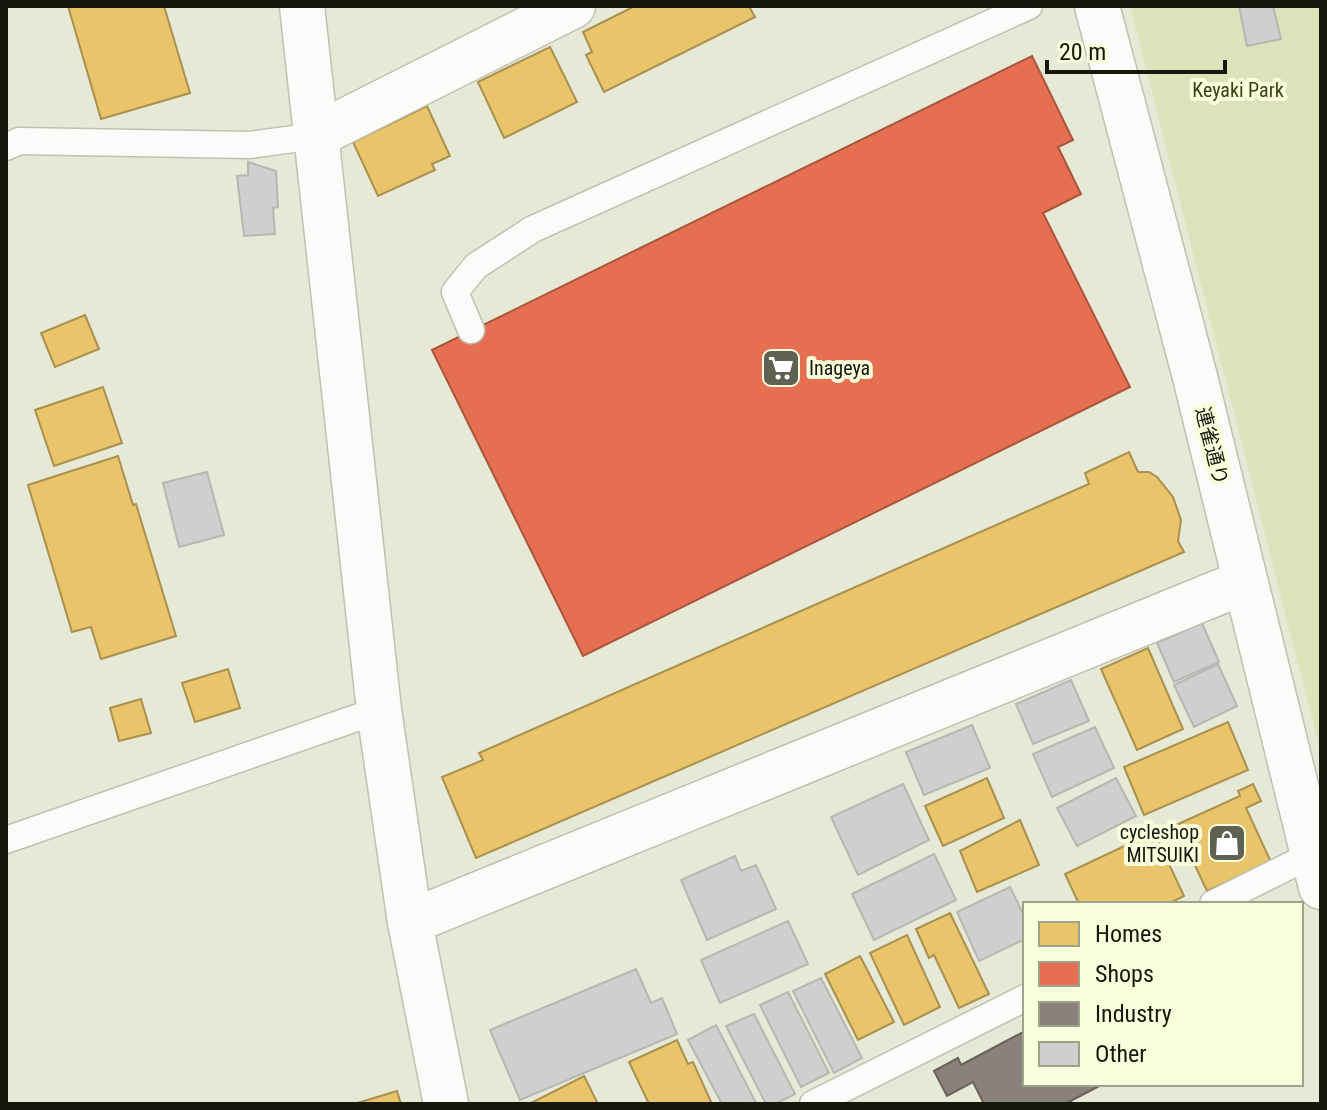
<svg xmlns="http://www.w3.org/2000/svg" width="1327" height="1110" font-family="'Roboto Condensed','Noto Sans JP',sans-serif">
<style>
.green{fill:#dce2ba}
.homes{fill:#e9c46a;stroke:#aa904e;stroke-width:2}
.shops{fill:#e76f51;stroke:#a9553c;stroke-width:2}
.industry{fill:#8a817c;stroke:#68625a;stroke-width:2}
.building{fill:#d1cecf;stroke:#b7b6b3;stroke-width:2}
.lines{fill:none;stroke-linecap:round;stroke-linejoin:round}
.lane-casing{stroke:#bec1b2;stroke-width:29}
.street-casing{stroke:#bec1b2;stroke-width:47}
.secondary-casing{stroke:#bec1b2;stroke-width:47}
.lane{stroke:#fbfcf9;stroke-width:26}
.street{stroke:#fbfcf9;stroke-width:44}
.secondary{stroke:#fbfcf9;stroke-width:44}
.labels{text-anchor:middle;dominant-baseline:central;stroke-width:8;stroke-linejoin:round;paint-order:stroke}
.park-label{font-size:20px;fill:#3c4113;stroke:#f8fedc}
.poi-label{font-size:20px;fill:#17180c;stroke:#f8fedc;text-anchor:start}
.street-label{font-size:20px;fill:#17180c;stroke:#f8fedc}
</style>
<rect width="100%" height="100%" fill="#e6e9d6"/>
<polygon class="green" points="1130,6 1321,6 1321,753"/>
<g class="homes">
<polygon points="68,6 164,6 190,93 101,119"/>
<polygon points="635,6 749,6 755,17 604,92 586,55 592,52 583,32"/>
<polygon points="550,47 577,102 504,138 478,82"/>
<polygon points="427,106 450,156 432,164 435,170 378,196 353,142"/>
<polygon points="85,315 99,349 55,367 41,333"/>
<polygon points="103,387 122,443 54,466 35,410"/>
<polygon points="1129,452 1138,472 1149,472 1157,477 1173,497 1181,520 1178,541 1184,552 476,858 442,777 483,760 479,753 1089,484 1085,473"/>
<polygon points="118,456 133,505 136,504 176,636 101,659 91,627 72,632 28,485"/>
<polygon points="1148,648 1183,729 1137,750 1101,669"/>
<polygon points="228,669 240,708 195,722 182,683"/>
<polygon points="141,699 151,733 119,741 110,708"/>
<polygon points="1228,722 1248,770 1144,815 1124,767"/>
<polygon points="987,778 1004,818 943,846 925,806"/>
<polygon points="1253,784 1261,801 1246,808 1271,862 1207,891 1176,825 1240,796 1238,791"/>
<polygon points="1020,820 1039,865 977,892 960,851"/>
<polygon points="1154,832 1184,896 1168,904 1079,904 1065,874"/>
<polygon points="950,913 989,994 959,1008 934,955 929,958 916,929"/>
<polygon points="907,935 940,1007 904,1025 870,953"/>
<polygon points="860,956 894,1022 858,1040 825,974"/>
<polygon points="677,1040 688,1064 693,1062 712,1104 649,1104 629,1062"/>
<polygon points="584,1076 598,1104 532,1104 531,1103"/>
<polygon points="397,1091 401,1104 354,1104"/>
</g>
<polygon class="shops" points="1032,56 1073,140 1058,147 1081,194 1043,213 1130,387 583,656 432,350"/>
<polygon class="industry" points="1025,1031 1025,1084 1103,1084 1065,1104 984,1104 973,1082 947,1096 934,1071 958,1058 961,1065"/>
<g class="building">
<polygon points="1239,6 1273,6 1281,39 1247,46"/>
<polygon points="248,162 276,171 278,207 273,208 275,234 244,236 237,176 248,175"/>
<polygon points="207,472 224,535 179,547 163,483"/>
<polygon points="1202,623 1219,662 1174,682 1157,643"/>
<polygon points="1218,664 1237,706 1194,727 1174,685"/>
<polygon points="1071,680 1089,721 1033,744 1016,704"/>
<polygon points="972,725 990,768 924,795 906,752"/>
<polygon points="1095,727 1114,768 1052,797 1033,754"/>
<polygon points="1116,778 1136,816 1077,846 1057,808"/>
<polygon points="903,784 929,840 858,875 831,817"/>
<polygon points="934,854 956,900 874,940 852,894"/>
<polygon points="735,856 741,871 756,865 776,909 707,940 681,880"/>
<polygon points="1010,887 1025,918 1025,939 979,961 957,912"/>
<polygon points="788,921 808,964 720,1003 701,960"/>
<polygon points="636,969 651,1003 662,998 677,1034 520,1100 490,1030"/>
<polygon points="821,978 862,1058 834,1073 793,991"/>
<polygon points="788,992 829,1073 801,1087 760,1005"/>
<polygon points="754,1014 795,1094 775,1104 766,1104 726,1026"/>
<polygon points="716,1025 756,1103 753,1104 722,1104 688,1040"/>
</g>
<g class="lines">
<defs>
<g id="lane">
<polyline points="6,147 19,141 249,145 315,136"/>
<polyline points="471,330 455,292 476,266 533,229 1029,6"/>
<polyline points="6,840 379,710"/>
<polyline points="1213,904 1313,854"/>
<polyline points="813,1104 1025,998"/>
</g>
<g id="street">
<polyline points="302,6 379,710 410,922 446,1104"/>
<polyline points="315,136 573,6"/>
<polyline points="410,922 1244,582"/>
</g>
<polyline id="secondary" points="1097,6 1195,377 1321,887"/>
</defs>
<use href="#lane" class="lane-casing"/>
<use href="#street" class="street-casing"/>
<use href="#secondary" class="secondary-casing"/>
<use href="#lane" class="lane"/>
<use href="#street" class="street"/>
<use href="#secondary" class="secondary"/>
</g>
<defs>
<symbol id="supermarket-square" viewBox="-11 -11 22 22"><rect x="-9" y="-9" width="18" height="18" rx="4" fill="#5f6153" stroke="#f8fedc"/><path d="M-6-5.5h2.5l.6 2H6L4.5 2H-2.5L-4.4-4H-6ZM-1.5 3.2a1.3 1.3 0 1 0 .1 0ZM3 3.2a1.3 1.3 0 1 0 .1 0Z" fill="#fff"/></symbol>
<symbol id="shop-square" viewBox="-11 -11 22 22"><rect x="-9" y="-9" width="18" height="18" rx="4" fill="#5f6153" stroke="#f8fedc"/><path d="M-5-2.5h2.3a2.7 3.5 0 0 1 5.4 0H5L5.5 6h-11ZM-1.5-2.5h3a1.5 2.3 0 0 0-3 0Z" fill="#fff"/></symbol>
</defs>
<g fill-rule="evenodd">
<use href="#supermarket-square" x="759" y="346" width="44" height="44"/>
<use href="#shop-square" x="1205" y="821" width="44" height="44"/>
</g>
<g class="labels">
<g class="park-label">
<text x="1238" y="90">Keyaki Park</text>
</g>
<g class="poi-label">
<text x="809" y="368">Inageya</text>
<text x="1199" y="832" text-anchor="end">cycleshop<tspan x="1199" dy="23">MITSUIKI</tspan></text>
</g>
<g class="street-label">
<text transform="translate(1212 446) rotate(76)">連雀通り</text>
</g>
</g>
<rect width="1327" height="1110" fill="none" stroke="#17180c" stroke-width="16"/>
<rect x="1023" y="902" width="280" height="184" fill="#f8fedc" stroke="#9ea289" stroke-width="2"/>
<rect x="1039" y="922" width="40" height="24" fill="#e9c46a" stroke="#9ea289" stroke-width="2"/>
<text x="1095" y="942" font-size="24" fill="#17180c">Homes</text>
<rect x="1039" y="962" width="40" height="24" fill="#e76f51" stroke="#9ea289" stroke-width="2"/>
<text x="1095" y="982" font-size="24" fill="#17180c">Shops</text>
<rect x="1039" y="1002" width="40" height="24" fill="#8a817c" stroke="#9ea289" stroke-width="2"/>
<text x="1095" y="1022" font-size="24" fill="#17180c">Industry</text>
<rect x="1039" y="1042" width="40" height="24" fill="#d1cecf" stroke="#9ea289" stroke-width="2"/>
<text x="1095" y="1062" font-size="24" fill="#17180c">Other</text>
<path d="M1047 60v12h178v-12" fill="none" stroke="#17180c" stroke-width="4"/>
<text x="1059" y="60" font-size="24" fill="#17180c" stroke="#f8fedc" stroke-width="6" paint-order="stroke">20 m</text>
</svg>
